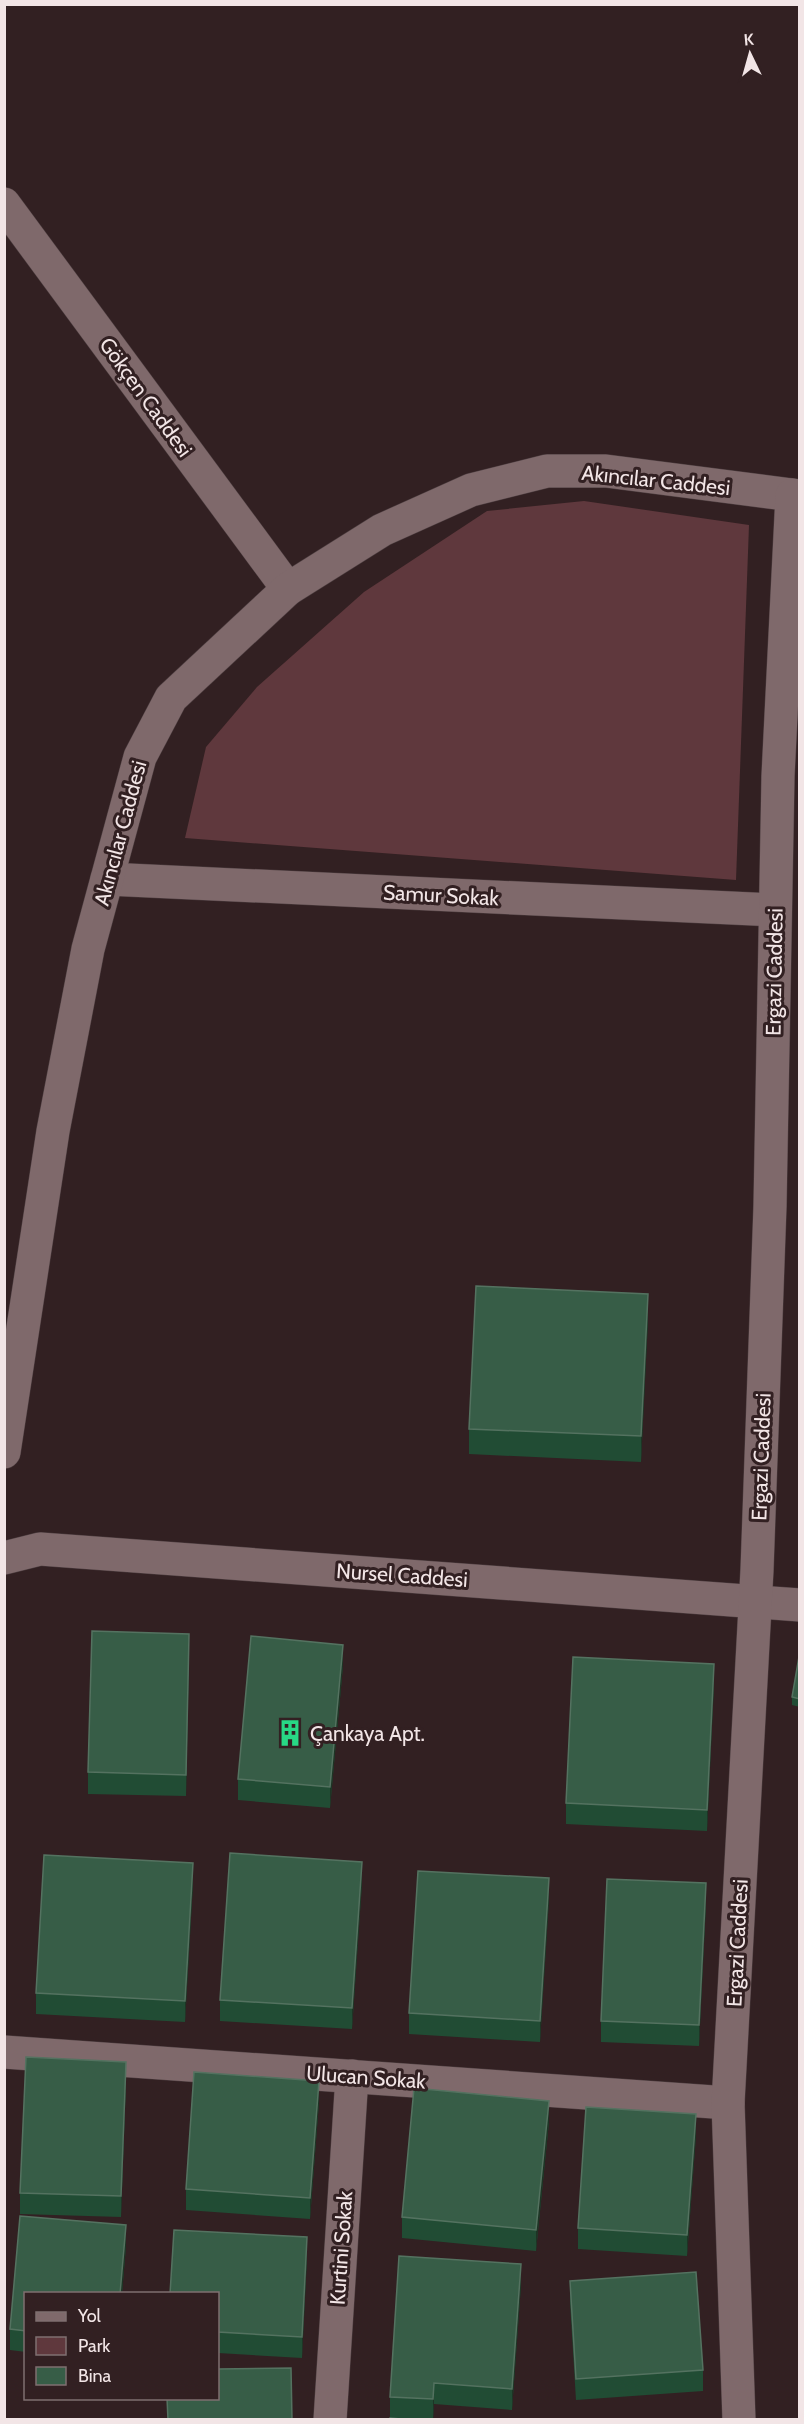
<svg xmlns="http://www.w3.org/2000/svg" width="804" height="2424" font-family="Cabin,sans-serif">
<style>
.green{fill:#5f383d}
.lines{fill:none;stroke-linecap:round;stroke-linejoin:round}
.minor-casing{stroke:#4d3e40;stroke-width:34}
.minor{stroke:#7f696b;stroke-width:33}
.wall{fill:#214c34}
.shaded-wall{fill:#1e3425}
.building{fill:#375d47;stroke:#547260;stroke-width:1.5}
.labels{text-anchor:middle;dominant-baseline:central;stroke-width:6;stroke-linejoin:round;paint-order:stroke}
.street-label{font-size:21px;fill:#f2e5e6;stroke:#322022}
.poi-label{font-size:21px;fill:#f2e5e6;stroke:#322022;text-anchor:start}
</style>
<rect width="100%" height="100%" fill="#322022"/>
<polygon class="green" points="584,501 749,525 736,880 185,838 206,747 257,687 364,592 487,511"/>
<g class="lines">
<defs>
<g id="minor">
<polyline points="4,204 288,589"/>
<polyline points="107,879 775,910"/>
<polyline points="4,1452 53,1131 88,949 140,757 171,698 288,589 382,530 471,490 547,471 606,471 800,496"/>
<polyline points="4,1558 40,1549 800,1605"/>
<polyline points="4,2052 728,2103"/>
<polyline points="330,2420 352,2076"/>
<polyline points="739,2420 728,2103 757,1570 770,1206 778,776 792,495"/>
</g>
</defs>
<use href="#minor" class="minor-casing"/>
<use href="#minor" class="minor"/>
</g>
<g class="wall">
<polygon points="648,1320 641,1462 469,1454 469,1429"/>
<polygon points="800,1651 800,1707 792,1705 792,1697"/>
<polygon points="189,1655 186,1796 88,1794 88,1772"/>
<polygon points="343,1666 330,1808 238,1800 238,1779"/>
<polygon points="714,1685 707,1831 566,1824 566,1803"/>
<polygon points="362,1883 352,2029 220,2021 220,2000"/>
<polygon points="193,1884 185,2022 36,2014 36,1993"/>
<polygon points="549,1899 540,2042 409,2034 409,2013"/>
<polygon points="706,1904 699,2046 601,2042 601,2021"/>
<polygon points="126,2083 121,2217 20,2214 20,2193"/>
<polygon points="319,2102 310,2219 186,2210 186,2189"/>
<polygon points="549,2122 536,2251 402,2238 402,2217"/>
<polygon points="696,2135 687,2256 578,2249 578,2228"/>
<polygon points="20,2216 126,2225 126,2246 122,2294 26,2294 26,2352 10,2350 10,2329"/>
<polygon points="307,2258 302,2358 218,2353 218,2294"/>
<polygon points="570,2281 703,2370 703,2391 576,2400 570,2302"/>
<polygon points="521,2285 512,2410 434,2404 433,2420 390,2418 390,2397"/>
</g>
<g class="shaded-wall">
<polygon points="648,1294 648,1320 641,1462 641,1436"/>
<polygon points="189,1634 189,1655 186,1796 186,1775"/>
<polygon points="343,1645 343,1666 330,1808 330,1787"/>
<polygon points="714,1664 714,1685 707,1831 707,1810"/>
<polygon points="362,1862 362,1883 352,2029 352,2008"/>
<polygon points="193,1863 193,1884 185,2022 185,2001"/>
<polygon points="549,1878 549,1899 540,2042 540,2021"/>
<polygon points="706,1883 706,1904 699,2046 699,2025"/>
<polygon points="126,2062 126,2083 121,2217 121,2196"/>
<polygon points="319,2081 319,2102 310,2219 310,2198"/>
<polygon points="549,2101 549,2122 536,2251 536,2230"/>
<polygon points="696,2114 696,2135 687,2256 687,2235"/>
<polygon points="126,2225 126,2246 122,2294 120,2294"/>
<polygon points="307,2237 307,2258 302,2358 302,2337"/>
<polygon points="521,2264 521,2285 512,2410 512,2389"/>
<polygon points="434,2383 434,2404 433,2420 433,2399"/>
</g>
<g class="building">
<polygon points="476,1286 648,1294 641,1436 469,1429"/>
<polygon points="92,1631 189,1634 186,1775 88,1772"/>
<polygon points="251,1636 343,1645 330,1787 238,1779"/>
<polygon points="800,1651 800,1699 792,1697"/>
<polygon points="573,1657 714,1664 707,1810 566,1803"/>
<polygon points="230,1853 362,1862 352,2008 220,2000"/>
<polygon points="44,1855 193,1863 185,2001 36,1993"/>
<polygon points="418,1871 549,1878 540,2021 409,2013"/>
<polygon points="607,1879 706,1883 699,2025 601,2021"/>
<polygon points="26,2057 126,2062 121,2196 20,2193"/>
<polygon points="194,2072 319,2081 310,2198 186,2189"/>
<polygon points="414,2088 549,2101 536,2230 402,2217"/>
<polygon points="586,2107 696,2114 687,2235 578,2228"/>
<polygon points="20,2216 126,2225 120,2294 26,2294 26,2331 10,2329"/>
<polygon points="174,2230 307,2237 302,2337 218,2332 218,2294 170,2294"/>
<polygon points="399,2256 521,2264 512,2389 434,2383 433,2399 390,2397"/>
<polygon points="696,2272 703,2370 576,2379 570,2281"/>
<polygon points="291,2368 292,2420 168,2420 167,2398 218,2398 218,2369"/>
<polygon points="390,2418 412,2420 390,2420"/>
</g>
<defs>
<symbol id="building-bare" viewBox="-9 -9 18 18"><path d="M-4-6H4V6H1V3H-1V6H-4ZM-2.5-4.3h1.7v1.8h-1.7ZM.8-4.3h1.7v1.8H.8ZM-2.5-1h1.7V.8h-1.7ZM.8-1h1.7V.8H.8Z" fill="#28d885" stroke="#322022" stroke-width="2.5" paint-order="stroke"/></symbol>
</defs>
<g fill-rule="evenodd">
<use href="#building-bare" x="271" y="1714" width="38" height="38"/>
</g>
<g class="labels">
<g class="street-label">
<text transform="translate(146 397) rotate(54)">Gökçen Caddesi</text>
<text transform="translate(656 480) rotate(6)">Akıncılar Caddesi</text>
<text transform="translate(120 833) rotate(-75)">Akıncılar Caddesi</text>
<text transform="translate(441 895) rotate(3)">Samur Sokak</text>
<text transform="translate(774 972) rotate(-89)">Ergazi Caddesi</text>
<text transform="translate(761 1457) rotate(-88)">Ergazi Caddesi</text>
<text transform="translate(402 1575) rotate(4)">Nursel Caddesi</text>
<text transform="translate(737 1943) rotate(-87)">Ergazi Caddesi</text>
<text transform="translate(366 2077) rotate(4)">Ulucan Sokak</text>
<text transform="translate(341 2248) rotate(-86)">Kurtini Sokak</text>
</g>
<g class="poi-label">
<text x="310" y="1733">Çankaya Apt.</text>
</g>
</g>
<rect width="804" height="2424" fill="none" stroke="#f2e5e6" stroke-width="12"/>
<rect x="24" y="2292" width="195" height="108" fill="#322022" stroke="#7f6f70" stroke-width="1.5"/>
<rect x="36" y="2312" width="30" height="9" fill="#7f696b" stroke="#7f6f70" stroke-width="1.5"/>
<text x="78" y="2322" font-size="18" fill="#f2e5e6">Yol</text>
<rect x="36" y="2337" width="30" height="18" fill="#5f383d" stroke="#7f6f70" stroke-width="1.5"/>
<text x="78" y="2352" font-size="18" fill="#f2e5e6">Park</text>
<rect x="36" y="2367" width="30" height="18" fill="#375d47" stroke="#7f6f70" stroke-width="1.5"/>
<text x="78" y="2382" font-size="18" fill="#f2e5e6">Bina</text>
<g transform="translate(750 54) rotate(355)" stroke="#322022" stroke-width="4.5" paint-order="stroke">
<path d="M0-4.5L10 22L0 15L-10 22Z" fill="#f2e5e6"/>
<text y="-9" font-size="16" font-weight="bold" text-anchor="middle" fill="#f2e5e6">K</text>
</g>
</svg>
